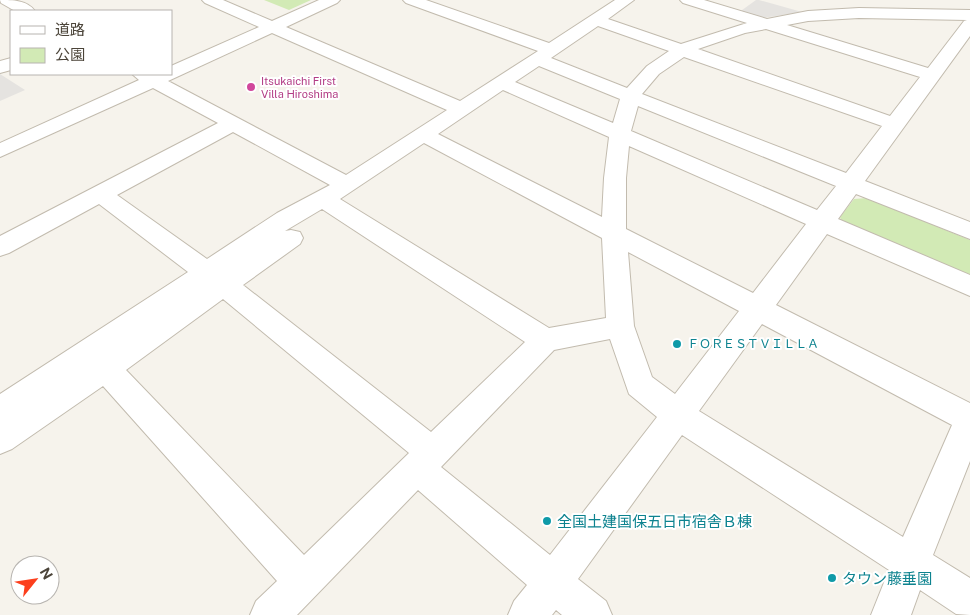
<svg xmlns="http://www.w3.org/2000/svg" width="970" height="615" font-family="'Public Sans','Noto Sans JP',sans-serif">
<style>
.green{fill:#d2eab5}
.parking{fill:#e5e3e0}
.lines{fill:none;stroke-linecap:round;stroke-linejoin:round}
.minor-casing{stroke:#c2bbae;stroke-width:2}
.minor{fill:#fff;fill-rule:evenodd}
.hotel-dot{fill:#d1479c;stroke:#fff;stroke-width:2}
.culture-dot{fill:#0f9aa8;stroke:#fff;stroke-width:2}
.labels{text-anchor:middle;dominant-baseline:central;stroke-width:4;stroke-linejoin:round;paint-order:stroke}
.far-hotel-label{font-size:11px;fill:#b23c85;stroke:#fff;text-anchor:start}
.culture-label{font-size:12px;fill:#0d838f;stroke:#fff;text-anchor:start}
.near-culture-label{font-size:15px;fill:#0d838f;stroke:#fff;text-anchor:start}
</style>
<rect width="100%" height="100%" fill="#f6f3ec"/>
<g class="green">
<polygon points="264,0 311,0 289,10"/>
<polygon points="867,198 970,240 970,281 843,226 840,217 854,199"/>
</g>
<g class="parking">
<polygon points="756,0 759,0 802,12 762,18 738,13"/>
<polygon points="0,74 25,90 0,101"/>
</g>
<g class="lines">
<defs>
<g id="minor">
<path d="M0 0C13 0 27 0 35 11H15L1 3Z"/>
<path d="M202 0H223L272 21 319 0H340L337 3 286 27 460 101 538 51 406 3 403 0H426L549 43 615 0H634L608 19 681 44 747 23 683 3 680 0H704L767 19 808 11 859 8 970 10V36L865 181 970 222V239L856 194 838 219 970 275V296L827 234 776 305 970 403V461L933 555 970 578V615L956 614 920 590 911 615H871L889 570 682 435 578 579 606 601 612 615H562L556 610 552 615H508L514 601 527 585 418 490 297 615H250L256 601 277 581 103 386 12 449 0 454V394L188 272 99 204 9 253 0 256V236L218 123 153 88 0 157V143L139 80 132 74H171V66L259 27 205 3ZM859 18 967 20 964 21 928 68 787 25 808 21ZM598 26 669 51 647 66 627 88 551 58ZM766 29 920 77 890 116 698 49 745 33ZM272 33 447 110 346 175 168 81ZM684 57 882 126 846 173 642 94 659 74ZM539 66 620 99 613 123 515 82ZM503 90 609 137 604 178 602 217 438 134ZM638 106 836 186 817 210 631 131ZM233 132 330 185 277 213 207 259 117 195ZM424 143 602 238 606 318 549 328 340 199ZM629 146 806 224 753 293 626 229V178ZM322 209 525 342 431 432 243 285 300 244 303 238 300 232 291 230 285 231ZM628 252 739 311 675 394 652 377 634 326ZM223 299 409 453 304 555 126 370ZM762 324 952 425 903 537 699 411ZM610 339 629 394 657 417 550 555 441 467 554 350Z"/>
<polygon points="11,58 11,70 0,73 0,61"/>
</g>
</defs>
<use href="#minor" class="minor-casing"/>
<use href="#minor" class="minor"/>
</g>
<circle class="hotel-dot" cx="251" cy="87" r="5"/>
<g class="culture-dot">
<circle cx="677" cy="344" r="5"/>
<circle cx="547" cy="521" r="5"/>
<circle cx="832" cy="578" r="5"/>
</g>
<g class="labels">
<g class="far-hotel-label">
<text x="261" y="81">Itsukaichi First<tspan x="261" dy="13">Villa Hiroshima</tspan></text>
</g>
<g class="culture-label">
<text x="687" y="344">ＦＯＲＥＳＴＶＩＬＬＡ</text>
</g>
<g class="near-culture-label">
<text x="557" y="521">全国土建国保五日市宿舎Ｂ棟</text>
<text x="842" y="578">タウン藤垂園</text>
</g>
</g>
<rect x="10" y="10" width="162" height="65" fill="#ffffff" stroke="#b7b4b0"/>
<rect x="20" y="26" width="25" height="8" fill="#ffffff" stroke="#b7b4b0"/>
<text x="55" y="35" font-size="15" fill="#4b4439">道路</text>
<rect x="20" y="48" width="25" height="15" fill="#d2eab5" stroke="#b7b4b0"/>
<text x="55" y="60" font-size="15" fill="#4b4439">公園</text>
<g transform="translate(35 580) rotate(60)"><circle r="24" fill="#ffffff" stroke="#b7b4b0"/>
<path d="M0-4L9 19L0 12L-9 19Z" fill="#fc3f1d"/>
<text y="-8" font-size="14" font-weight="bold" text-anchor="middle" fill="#4b4439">N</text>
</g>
</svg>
